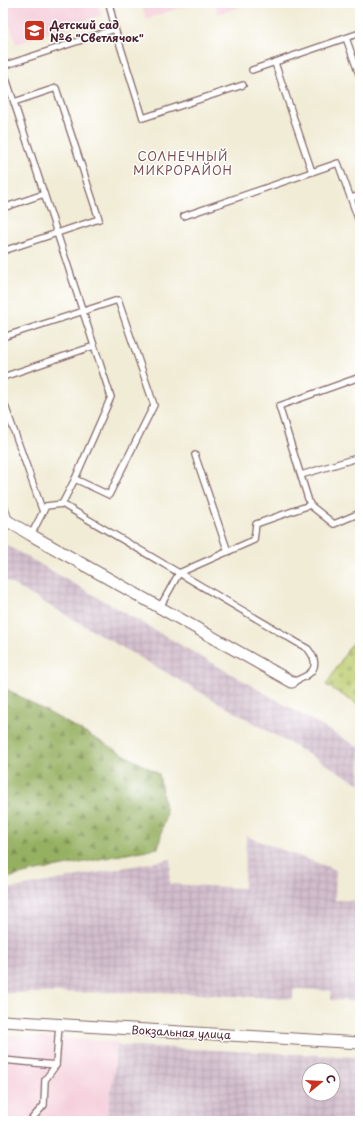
<svg xmlns="http://www.w3.org/2000/svg" width="363" height="1124" font-family="'Playpen Sans',sans-serif">
<style>
.built{fill:#f5cfdb}
.industrial{fill:url(#industrial-grid);fill-rule:evenodd}
.forest{fill:url(#forest-firs);stroke:#706846}
.cemetery{fill:url(#cemetery-stones);stroke:#83764c}
.lines{fill:none;stroke-linecap:round;stroke-linejoin:round}
.lane-casing{stroke:#846767;stroke-width:8}
.street-casing{stroke:#846767;stroke-width:13}
.lane{stroke:#fff;stroke-width:5.5}
.street{stroke:#fff;stroke-width:11}
.labels{text-anchor:middle;dominant-baseline:central;stroke-width:3;stroke-linejoin:round;paint-order:stroke}
.poi-label{font-size:11px;font-weight:bold;fill:#4a1f2b;stroke:#fff;text-anchor:start}
.street-label{font-size:11px;fill:#4a1f2b;stroke:#fff}
.neighbourhood-label{font-size:12px;letter-spacing:1px;fill:#7b4d51;stroke:#fff}
</style>
<defs>
<pattern id="industrial-grid" width="8" height="8" patternUnits="userSpaceOnUse"><rect width="8" height="8" fill="#d1bdcc"/><path d="M0 4h8M4 0v8" fill="none" stroke="#b5a2af"/></pattern>
<pattern id="forest-firs" width="22" height="20" patternUnits="userSpaceOnUse"><rect width="22" height="20" fill="#95b061"/><path d="M5 1l3.5 6h-7zM16 11l3.5 6h-7z" fill="#7c8f50"/></pattern>
<pattern id="cemetery-stones" width="16" height="16" patternUnits="userSpaceOnUse"><rect width="16" height="16" fill="#bccc6e"/><path d="M2 7V4a2 2 0 0 1 4 0v3zM10 15v-3a2 2 0 0 1 4 0v3z" fill="#a3af5f"/></pattern>
</defs>
<rect width="100%" height="100%" fill="#fff"/>
<filter id="ink" filterUnits="userSpaceOnUse"><feTurbulence type="fractalNoise" baseFrequency=".025" numOctaves="2"/><feDisplacementMap in="SourceGraphic" scale="8" xChannelSelector="R" yChannelSelector="G"/><feConvolveMatrix kernelMatrix="1 2 1 2 8 2 1 2 1" color-interpolation-filters="sRGB"/></filter>
<filter id="wash" filterUnits="userSpaceOnUse"><feTurbulence type="fractalNoise" baseFrequency=".012" numOctaves="4" result="noise"/><feDisplacementMap in="SourceGraphic" scale="16" xChannelSelector="R" yChannelSelector="G"/><feGaussianBlur stdDeviation="0.9" result="paint"/><feColorMatrix in="noise" values="0 0 0 0 0 0 0 0 0 0 0 0 0 0 0 0 0 1.4 0 .05"/><feComposite in="paint" operator="in"/></filter>
<g filter="url(#wash)">
<rect width="100%" height="100%" fill="#f1ecd6"/>
<g class="built">
<polygon points="3,3 98,3 102,15 16,44"/>
<polygon points="141,3 195,3 146,19"/>
<polygon points="214,3 253,3 218,14"/>
<polygon points="3,1035 117,1042 107,1121 3,1121"/>
</g>
<g class="industrial">
<polygon points="3,543 360,748 360,784 3,579"/>
<polygon points="246,836 336,870 335,900 360,901 360,1001 331,1000 331,991 298,989 293,990 293,999 160,992 3,993 3,890 171,859 169,884 244,888"/>
<path d="M117 1045 360 1057V1121H107ZM309 1070H333V1094H309Z"/>
</g>
<polygon class="forest" points="3,687 159,774 166,814 158,848 32,872 3,879"/>
<polygon class="cemetery" points="360,639 360,706 326,685 350,646"/>
</g>
<g filter="url(#ink)">
<g class="lines">
<defs>
<g id="lane">
<polyline points="109,3 115,29 143,118 243,85"/>
<polyline points="346,38 360,77"/>
<polyline points="275,63 312,172"/>
<polyline points="3,66 115,29"/>
<polyline points="3,69 111,397 75,479 62,504 46,506 31,535"/>
<polyline points="252,70 360,33"/>
<polyline points="351,198 360,195"/>
<polyline points="3,208 44,194"/>
<polyline points="184,216 338,163 360,224"/>
<polyline points="3,251 99,219 56,88 14,102"/>
<polyline points="3,337 118,300 154,405 109,495 75,479"/>
<polyline points="3,377 94,346"/>
<polyline points="360,377 279,406 310,505 334,524 360,513"/>
<polyline points="3,400 43,512"/>
<polyline points="195,455 228,552"/>
<polyline points="301,475 360,457"/>
<path d="M62 504 308 649C323 668 310 676 292 682"/>
<polyline points="160,607 179,573 254,540 256,524 310,505"/>
<polyline points="3,1060 56,1065"/>
<polyline points="30,1121 44,1105 45,1080 56,1065 59,1025"/>
</g>
<g id="street">
<polyline points="3,510 6,520 31,535 292,682"/>
<polyline points="3,1021 360,1043"/>
</g>
</defs>
<use href="#lane" class="lane-casing"/>
<use href="#street" class="street-casing"/>
<use href="#lane" class="lane"/>
<use href="#street" class="street"/>
</g>
</g>
<defs>
<symbol id="school-square" viewBox="-11 -11 22 22"><rect x="-9" y="-9" width="18" height="18" rx="4" fill="#c8321e" stroke="#fff"/><path d="M0-5L7-2L0 1L-7-2ZM-4 1L0 2.5L4 1V4Q0 6-4 4Z" fill="#fff"/></symbol>
</defs>
<g fill-rule="evenodd">
<use href="#school-square" x="22" y="18" width="25" height="25"/>
</g>
<g class="labels">
<g class="poi-label">
<text x="50" y="24">Детский сад<tspan x="50" dy="13">№6 "Светлячок"</tspan></text>
</g>
<g class="street-label">
<text transform="translate(181 1032) rotate(3)">Вокзальная улица</text>
</g>
<g class="neighbourhood-label">
<text x="183" y="156">СОЛНЕЧНЫЙ<tspan x="183" dy="14">МИКРОРАЙОН</tspan></text>
</g>
</g>
<rect width="363" height="1124" fill="none" stroke="#fff" stroke-width="16"/>
<g transform="translate(321 1082) rotate(72)"><circle r="19" fill="#ffffff" stroke="#b7a5aa"/>
<path d="M0-3L7 15L0 10L-7 15Z" fill="#c8321e"/>
<text y="-6" font-size="11" font-weight="bold" text-anchor="middle" fill="#4a1f2b">С</text>
</g>
</svg>
